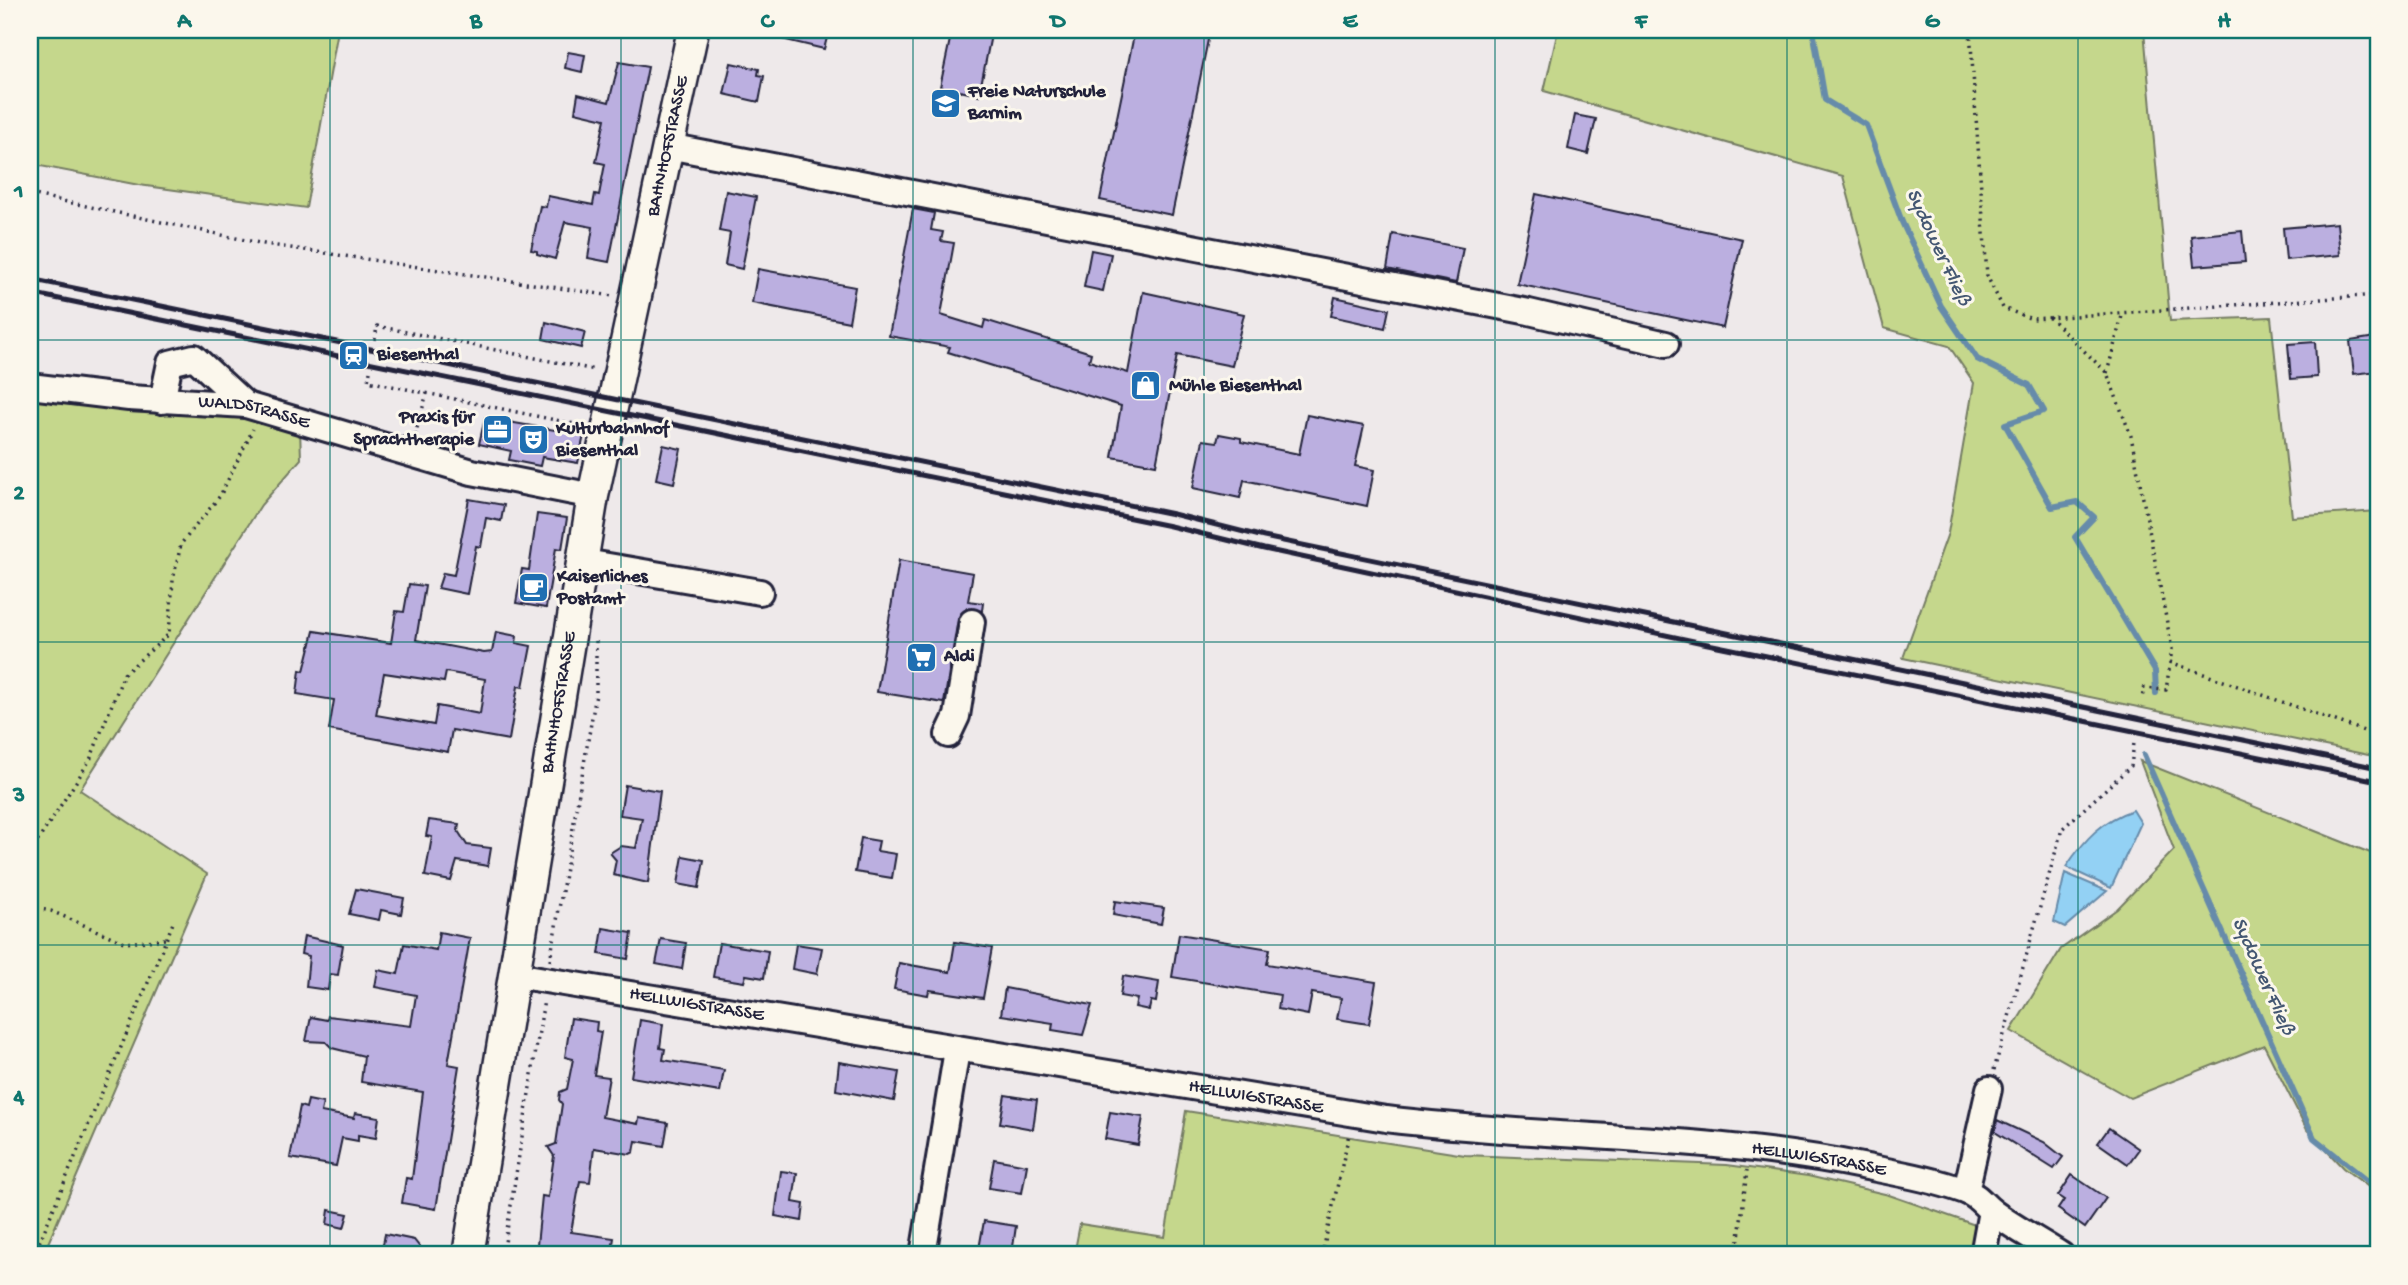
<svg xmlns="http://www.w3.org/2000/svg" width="2408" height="1285" font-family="'Gochi Hand',sans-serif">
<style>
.green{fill:#c5d78c;stroke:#747c64;stroke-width:2}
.water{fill:#93d1f4;stroke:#668baa;stroke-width:2}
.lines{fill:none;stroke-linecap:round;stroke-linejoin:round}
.stream{stroke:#668baa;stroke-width:6}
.building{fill:#bbafe0;stroke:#22223b;stroke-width:2;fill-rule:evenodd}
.minor-casing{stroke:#22223b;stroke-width:30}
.major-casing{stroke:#22223b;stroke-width:35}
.path{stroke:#22223b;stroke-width:3.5;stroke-dasharray:2 5;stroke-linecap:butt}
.minor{stroke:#fbf7ec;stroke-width:24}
.major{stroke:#fbf7ec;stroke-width:30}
.rail{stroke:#22223b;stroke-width:5}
.grid{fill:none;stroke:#0f766e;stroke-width:2;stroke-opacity:0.55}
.labels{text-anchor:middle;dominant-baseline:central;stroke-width:6;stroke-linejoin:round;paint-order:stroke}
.poi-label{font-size:19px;font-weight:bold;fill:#22223b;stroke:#fbf7ec;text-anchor:start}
.street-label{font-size:19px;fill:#22223b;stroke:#fbf7ec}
.water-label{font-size:21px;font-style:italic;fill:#445772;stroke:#fbf7ec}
.neatline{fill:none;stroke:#0f766e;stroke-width:2.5}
.grid-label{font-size:23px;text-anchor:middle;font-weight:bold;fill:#0f766e}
</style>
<rect width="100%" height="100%" fill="#eee9ea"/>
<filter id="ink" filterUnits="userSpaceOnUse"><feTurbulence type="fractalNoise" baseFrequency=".0143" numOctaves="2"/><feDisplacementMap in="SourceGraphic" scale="14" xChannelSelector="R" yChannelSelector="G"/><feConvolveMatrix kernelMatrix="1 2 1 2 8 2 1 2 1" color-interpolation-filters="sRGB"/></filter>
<g filter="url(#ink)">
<g class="green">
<polygon points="30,30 338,30 306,208 139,185 30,164"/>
<polygon points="1558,30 2144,30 2170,321 2271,317 2292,517 2378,511 2378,757 1903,658 1948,533 1974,383 1949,346 1884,328 1843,176 1544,91"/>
<polygon points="30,393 241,417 300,428 301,459 261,505 80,790 207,874 43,1255 30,1255"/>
<polygon points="2140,761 2378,856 2378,1194 2343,1168 2307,1130 2264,1045 2130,1098 2011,1031 2061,949 2117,909 2174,850"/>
<polygon points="1186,1111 1465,1155 1727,1165 1808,1176 1889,1195 1978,1226 1973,1255 1074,1255 1080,1224 1165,1237"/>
</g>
<g class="water">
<path d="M2133 810 2141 823 2111 888 2066 867C2084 840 2102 820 2133 810Z"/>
<polygon points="2065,873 2107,891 2065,927 2054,922"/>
</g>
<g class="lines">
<g class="stream">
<polyline points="1813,30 1825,100 1866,125 1902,222 1941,306 1977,359 2029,385 2044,411 2005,424 2052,507 2077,502 2094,517 2075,537 2155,671 2156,693"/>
<polyline points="2144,755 2314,1138 2378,1189"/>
</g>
</g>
<g class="building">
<polygon points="769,30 829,30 824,49 769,36"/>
<polygon points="952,30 992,30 979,95 940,87"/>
<polygon points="1135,30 1210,30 1172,215 1100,200"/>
<polygon points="568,52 585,55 582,72 565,68"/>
<polygon points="619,62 648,67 609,262 588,258 593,227 565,222 555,259 537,254 537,251 531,250 540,206 546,207 548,196 593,205 595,194 599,195 605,164 596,162 605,119 575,112 578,94 609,102"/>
<polygon points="731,63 759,69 758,75 764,76 759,102 724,94"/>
<polygon points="1575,115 1596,119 1588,154 1568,149"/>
<polygon points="726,191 756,197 742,269 725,265 730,233 719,231"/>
<polygon points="1536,194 1742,239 1723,328 1517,284"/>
<polygon points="913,209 934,213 931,230 943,232 941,241 954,243 941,315 983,328 985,320 1091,353 1089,361 1128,373 1143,292 1244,314 1232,366 1177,355 1156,465 1112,457 1121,406 948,352 950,347 889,336"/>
<polygon points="2337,223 2340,255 2286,260 2283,228"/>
<polygon points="2242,231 2245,262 2194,266 2191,236"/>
<polygon points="1393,234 1463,248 1456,283 1387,269"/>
<polygon points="1091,250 1111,254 1103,291 1084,287"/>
<polygon points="758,269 855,287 849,322 752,303"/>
<polygon points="1335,297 1389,309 1385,328 1331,316"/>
<polygon points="546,322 585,332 581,348 543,339"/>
<polygon points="2376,337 2378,371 2354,374 2350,341"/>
<polygon points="2315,342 2317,377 2291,379 2288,344"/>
<polygon points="1307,415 1364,426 1355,466 1374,470 1367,506 1244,480 1240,498 1193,488 1203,440 1217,442 1219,434 1241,438 1241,442 1299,454"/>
<polygon points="485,418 584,435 578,463 542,457 540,466 509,460 511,451 479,444"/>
<polygon points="663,445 681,449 674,483 656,479"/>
<polygon points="469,499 504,505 501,521 486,518 481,547 476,546 467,594 438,588 443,573 454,575"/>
<polygon points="537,514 567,518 562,549 556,548 546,608 516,603 522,569 529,570"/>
<polygon points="899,560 973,573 968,601 983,603 982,611 967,608 958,619 944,703 877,692"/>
<path d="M409 584 425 586 416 640 484 653 492 652 496 632 517 636 516 643 531 646 523 687 518 686 509 740 452 730 448 752 329 730 334 700 297 694 300 670 304 671 314 631 391 643 396 611 404 612ZM446 672 485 679 480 714 437 706 434 725 376 715 384 673 444 682Z"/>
<polygon points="625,785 660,791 648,883 613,875 616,860 610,853 621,846 636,848 642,818 620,815"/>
<polygon points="429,820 459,824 458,831 467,845 491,848 488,866 457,861 451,881 425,876 432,837 426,836"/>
<polygon points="861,838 879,841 877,851 896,854 892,878 855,872"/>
<polygon points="683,856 704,860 699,888 678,884"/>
<polygon points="356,889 404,898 401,914 381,910 379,920 349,914"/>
<polygon points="1115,901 1164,908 1161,924 1113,915"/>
<polygon points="603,928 632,933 628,959 599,954"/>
<polygon points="439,932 470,938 448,1064 459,1066 436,1209 402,1203 406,1178 412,1179 423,1092 361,1082 364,1056 332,1048 326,1042 306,1041 311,1017 327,1020 328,1016 411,1026 416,995 375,987 378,970 398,974 404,944 436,950"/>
<polygon points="1179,934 1270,949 1267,964 1376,982 1369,1024 1337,1019 1341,998 1312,993 1308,1015 1278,1009 1280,995 1172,977"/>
<polygon points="304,936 343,945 338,975 330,974 328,990 306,987 309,956 301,954"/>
<polygon points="661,939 686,943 682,969 656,964"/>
<polygon points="955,942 992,948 983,998 929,990 928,995 894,989 899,963 950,972"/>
<polygon points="719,943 768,951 764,978 746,975 744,982 713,977"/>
<polygon points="796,944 822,948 817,974 792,969"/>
<polygon points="1123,976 1159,982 1156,1002 1151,1001 1149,1010 1135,1007 1137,999 1120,996"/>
<polygon points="1005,988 1092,1005 1083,1035 1052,1030 1053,1023 1001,1015"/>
<polygon points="571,1018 597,1022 596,1031 601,1032 594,1075 609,1077 602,1117 638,1124 639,1118 668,1123 664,1146 636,1141 634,1152 630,1154 594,1148 590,1182 580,1181 571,1232 614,1238 611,1255 536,1255 542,1196 548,1197 554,1156 548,1147 556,1144 562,1104 559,1100 560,1092 567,1089 573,1059 565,1057"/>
<polygon points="640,1020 663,1024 660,1048 665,1049 663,1060 724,1070 720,1092 631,1077"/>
<polygon points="839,1062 899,1072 894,1101 836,1090"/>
<polygon points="1005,1095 1037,1100 1033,1129 1000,1123"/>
<polygon points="308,1100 323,1103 321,1112 354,1118 355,1113 379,1117 376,1138 358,1135 358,1141 342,1138 336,1166 290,1158 300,1106 306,1108"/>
<polygon points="1110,1112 1143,1117 1138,1145 1105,1139"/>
<polygon points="1997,1120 2044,1142 2063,1157 2054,1169 1995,1132"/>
<polygon points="2109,1128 2139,1149 2128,1164 2098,1143"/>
<polygon points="994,1159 1027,1165 1022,1193 989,1188"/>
<polygon points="781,1171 797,1173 793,1202 804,1204 802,1221 775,1216"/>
<polygon points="2072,1175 2106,1198 2085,1228 2058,1209 2064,1200 2058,1196"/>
<polygon points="329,1210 348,1214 344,1228 327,1224"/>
<polygon points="984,1221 1016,1226 1012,1254 979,1249"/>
<polygon points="385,1234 414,1240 422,1250 411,1255 381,1255"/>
</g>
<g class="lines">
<defs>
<g id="minor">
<polyline points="668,146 1529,312 1666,344"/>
<path id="s1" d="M30 386 129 398 246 405 472 472 593 496"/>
<polyline points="162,401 170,363 194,357 246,405"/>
<polyline points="585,562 760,592"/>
<polyline points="948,735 957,716 972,622"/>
<path id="s2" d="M515 975 1386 1119C1544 1139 1705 1134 1862 1166 1896 1173 1932 1179 1965 1191 1979 1196 1983 1205 1994 1213 2015 1228 2039 1241 2061 1255"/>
<polyline points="1966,1191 1989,1089"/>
<polyline points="923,1255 957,1050"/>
<polyline points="1983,1255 1991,1211"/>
</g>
<g id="major">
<path id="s3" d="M468 1255 593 496 693 30"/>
</g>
</defs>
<use href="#minor" class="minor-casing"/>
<use href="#major" class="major-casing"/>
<g class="path">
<polyline points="1970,30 1987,276 2003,308 2032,319 2378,295"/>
<polyline points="30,34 31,30"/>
<polyline points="30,194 264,244 613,296"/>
<polyline points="2049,317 2107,373 2131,436 2172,649 2166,690 2144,688 2142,698"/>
<polyline points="375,340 377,326 595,370"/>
<polyline points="370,371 368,381 584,426"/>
<polyline points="2107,373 2123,312"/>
<polyline points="415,435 427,393"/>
<polyline points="2170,662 2378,736"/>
<polyline points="30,853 90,760 124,674 169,634 173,580 181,544 220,496 253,429"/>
<polyline points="30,907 51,911 126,943 166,939"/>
<polyline points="550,961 596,694 596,640"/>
<polyline points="1994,1070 2062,829 2131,766 2134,743"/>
<polyline points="34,1255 173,923"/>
<polyline points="503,1255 544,1000"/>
<polyline points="1322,1255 1349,1134"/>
<polyline points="1737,1255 1747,1170"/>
</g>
<use href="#minor" class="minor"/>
<use href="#major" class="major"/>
<g class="rail">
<polyline points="30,279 1173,514 1264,537 2378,768"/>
<polyline points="30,293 1170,526 1264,549 1703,643 2378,781"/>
</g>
</g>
</g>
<path class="grid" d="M330 30V1255M621 30V1255M913 30V1255M1204 30V1255M1495 30V1255M1787 30V1255M2078 30V1255M30 340H2378M30 642H2378M30 945H2378"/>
<defs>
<symbol id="school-square" viewBox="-11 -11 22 22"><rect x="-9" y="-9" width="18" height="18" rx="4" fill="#1f6fb2" stroke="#fbf7ec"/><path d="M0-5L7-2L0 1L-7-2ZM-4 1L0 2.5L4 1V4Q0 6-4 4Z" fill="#fff"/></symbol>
<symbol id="station-square" viewBox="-11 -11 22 22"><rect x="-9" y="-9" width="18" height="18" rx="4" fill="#1f6fb2" stroke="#fbf7ec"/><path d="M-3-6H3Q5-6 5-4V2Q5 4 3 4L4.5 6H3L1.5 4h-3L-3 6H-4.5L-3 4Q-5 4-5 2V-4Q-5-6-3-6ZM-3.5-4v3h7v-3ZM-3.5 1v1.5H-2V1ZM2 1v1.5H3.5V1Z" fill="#fff"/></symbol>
<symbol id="shop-square" viewBox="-11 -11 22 22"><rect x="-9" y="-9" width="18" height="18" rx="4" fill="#1f6fb2" stroke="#fbf7ec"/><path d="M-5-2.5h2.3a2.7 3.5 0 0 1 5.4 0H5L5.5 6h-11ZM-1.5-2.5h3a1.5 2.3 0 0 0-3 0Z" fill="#fff"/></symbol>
<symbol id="office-square" viewBox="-11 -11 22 22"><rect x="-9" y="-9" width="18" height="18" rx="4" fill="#1f6fb2" stroke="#fbf7ec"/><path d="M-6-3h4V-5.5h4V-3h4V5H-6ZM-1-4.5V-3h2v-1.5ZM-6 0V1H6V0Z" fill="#fff"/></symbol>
<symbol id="theatre-square" viewBox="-11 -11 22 22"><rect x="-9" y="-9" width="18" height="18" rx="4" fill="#1f6fb2" stroke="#fbf7ec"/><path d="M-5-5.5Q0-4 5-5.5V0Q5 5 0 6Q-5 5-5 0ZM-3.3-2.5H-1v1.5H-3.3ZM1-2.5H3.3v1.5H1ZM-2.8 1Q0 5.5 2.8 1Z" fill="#fff"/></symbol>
<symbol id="cafe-square" viewBox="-11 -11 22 22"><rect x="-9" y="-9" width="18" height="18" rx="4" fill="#1f6fb2" stroke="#fbf7ec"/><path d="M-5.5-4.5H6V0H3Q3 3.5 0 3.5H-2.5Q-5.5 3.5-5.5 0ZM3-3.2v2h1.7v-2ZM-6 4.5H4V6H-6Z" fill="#fff"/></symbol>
<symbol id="supermarket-square" viewBox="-11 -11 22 22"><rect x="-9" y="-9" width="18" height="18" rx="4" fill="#1f6fb2" stroke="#fbf7ec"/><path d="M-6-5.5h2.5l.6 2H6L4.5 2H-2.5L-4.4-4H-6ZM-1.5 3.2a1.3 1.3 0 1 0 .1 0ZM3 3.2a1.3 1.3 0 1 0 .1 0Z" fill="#fff"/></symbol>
</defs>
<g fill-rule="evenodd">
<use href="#school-square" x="928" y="86" width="35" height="35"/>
<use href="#station-square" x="336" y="338" width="35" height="35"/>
<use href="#shop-square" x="1128" y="368" width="35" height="35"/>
<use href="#office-square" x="480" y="412" width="35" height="35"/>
<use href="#theatre-square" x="516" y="422" width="35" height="35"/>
<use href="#cafe-square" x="516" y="570" width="35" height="35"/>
<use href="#supermarket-square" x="904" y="640" width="35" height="35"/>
</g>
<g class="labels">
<g class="poi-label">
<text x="968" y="92">Freie Naturschule<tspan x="968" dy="22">Barnim</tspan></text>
<text x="377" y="355">Biesenthal</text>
<text x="1169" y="386">Mühle Biesenthal</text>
<text x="474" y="418" text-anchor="end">Praxis für<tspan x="474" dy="22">Sprachtherapie</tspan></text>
<text x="556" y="429">Kulturbahnhof<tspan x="556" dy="22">Biesenthal</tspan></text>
<text x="557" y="577">Kaiserliches<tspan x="557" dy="22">Postamt</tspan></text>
<text x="944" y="657">Aldi</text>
</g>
<g class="street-label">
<text stroke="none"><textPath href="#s3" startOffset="1127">BAHNHOFSTRASSE</textPath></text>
<text stroke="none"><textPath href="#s1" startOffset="226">WALDSTRASSE</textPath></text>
<text stroke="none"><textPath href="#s3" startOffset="560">BAHNHOFSTRASSE</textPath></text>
<text stroke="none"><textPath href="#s2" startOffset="184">HELLWIGSTRASSE</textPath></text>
<text stroke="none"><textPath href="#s2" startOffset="751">HELLWIGSTRASSE</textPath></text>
<text stroke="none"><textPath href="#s2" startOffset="1318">HELLWIGSTRASSE</textPath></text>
</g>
<g class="water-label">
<text transform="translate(1937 248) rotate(65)">Sydower Fließ</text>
<text transform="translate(2262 977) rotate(66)">Sydower Fließ</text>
</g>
</g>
<rect width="2408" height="1285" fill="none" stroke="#fbf7ec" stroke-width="77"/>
<rect x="38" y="38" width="2332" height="1208" class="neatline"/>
<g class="grid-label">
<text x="184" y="27">A</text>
<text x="476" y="27">B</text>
<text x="767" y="27">C</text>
<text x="1058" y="27">D</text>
<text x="1350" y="27">E</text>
<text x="1641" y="27">F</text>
<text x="1932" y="27">G</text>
<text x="2224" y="27">H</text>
<text x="19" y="197">1</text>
<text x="19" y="499">2</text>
<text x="19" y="801">3</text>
<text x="19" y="1103">4</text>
</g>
</svg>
